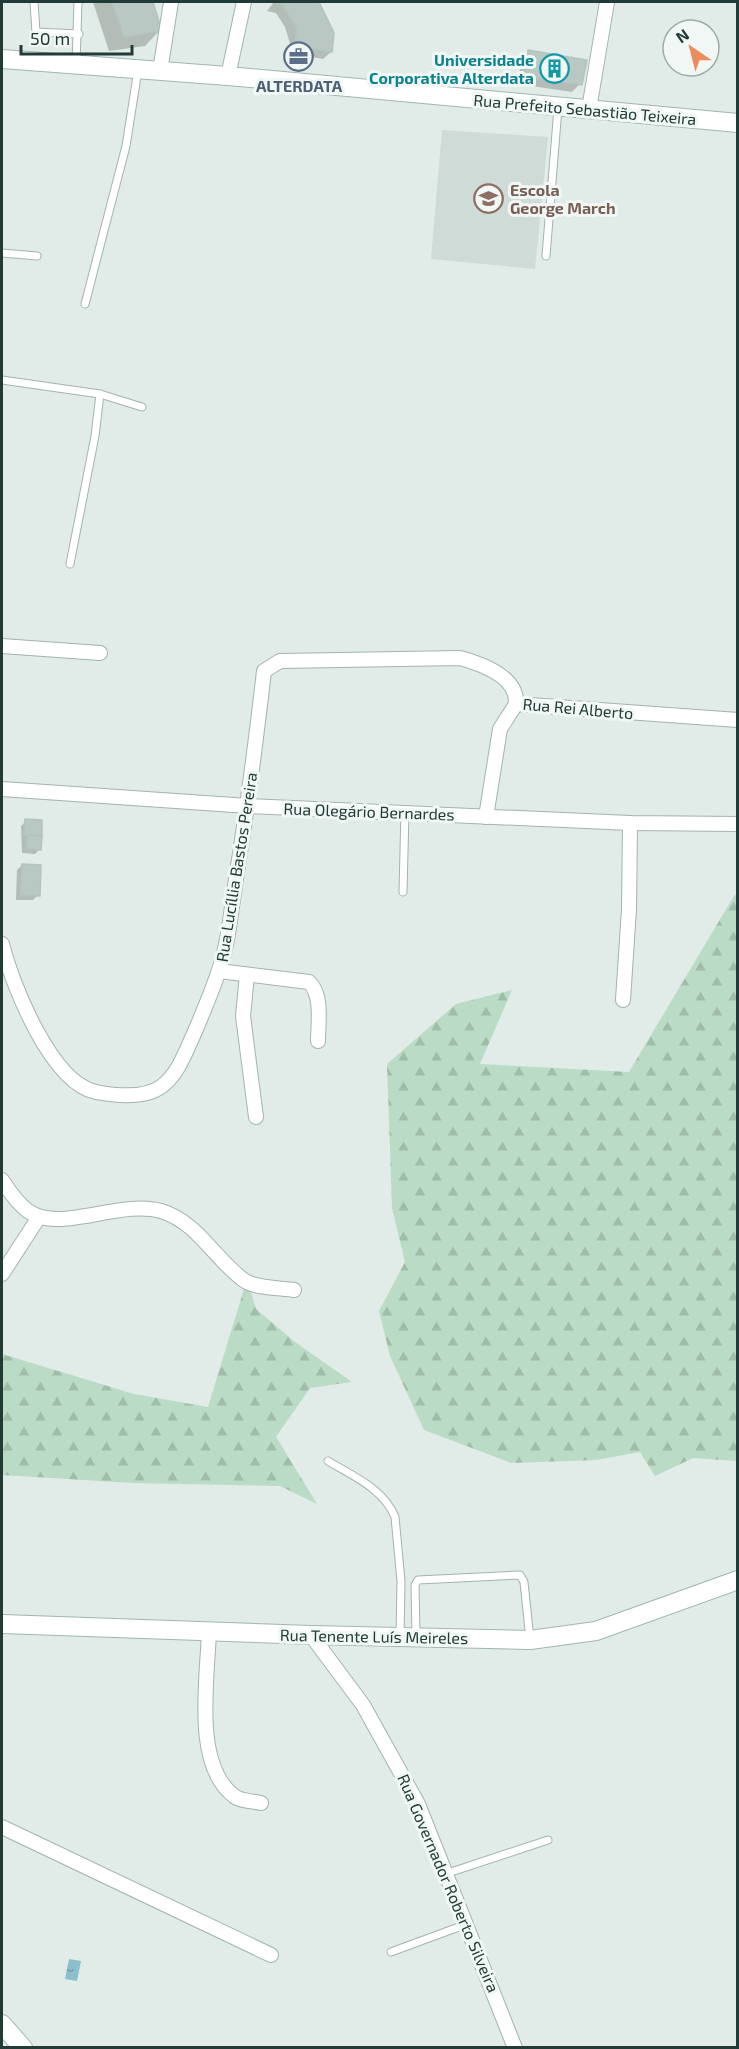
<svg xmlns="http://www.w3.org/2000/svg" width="739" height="2049" font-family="'Exo 2',sans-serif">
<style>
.built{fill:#cfdbd6}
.forest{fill:url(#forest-firs)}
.water{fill:url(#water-ripples)}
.shadow{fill:#0003}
.building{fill:#b9c8c3;stroke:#b3c4be;stroke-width:1.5}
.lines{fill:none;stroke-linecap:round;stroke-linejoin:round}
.lane-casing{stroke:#a4b3ae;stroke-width:9}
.street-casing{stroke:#a4b3ae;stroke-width:16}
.secondary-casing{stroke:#a0b6b0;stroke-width:20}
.lane{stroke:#fff;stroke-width:7}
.street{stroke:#fff;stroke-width:14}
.secondary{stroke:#fff;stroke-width:18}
.labels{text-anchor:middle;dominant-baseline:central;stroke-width:6;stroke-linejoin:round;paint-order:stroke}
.culture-label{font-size:16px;font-weight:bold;fill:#0d838f;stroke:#f1f7f5;text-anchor:end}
.service-label{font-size:16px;font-weight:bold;fill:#4e5e75;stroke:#f1f7f5}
.street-label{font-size:16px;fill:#223b36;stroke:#f1f7f5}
.education-label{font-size:16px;font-weight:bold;fill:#785e54;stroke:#f1f7f5;text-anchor:start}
</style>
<defs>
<pattern id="forest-firs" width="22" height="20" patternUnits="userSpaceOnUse" patternTransform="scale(1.5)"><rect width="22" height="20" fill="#badbc5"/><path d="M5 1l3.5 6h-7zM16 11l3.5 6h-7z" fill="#a0bdaa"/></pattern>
<pattern id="water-ripples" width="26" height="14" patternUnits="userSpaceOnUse" patternTransform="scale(1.5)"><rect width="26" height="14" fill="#8bbfce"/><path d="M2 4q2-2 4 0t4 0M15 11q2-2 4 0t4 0" fill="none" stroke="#719ca8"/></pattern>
</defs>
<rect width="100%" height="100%" fill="#e1ebe7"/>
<polygon class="built" points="442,130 548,137 535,269 431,259"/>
<g class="forest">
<polygon points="737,894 737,1461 693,1458 655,1476 640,1452 596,1460 511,1463 424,1430 390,1356 379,1311 405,1262 392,1208 387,1064 456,1004 512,990 480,1064 629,1072 734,896"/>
<polygon points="247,1279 256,1309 295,1342 352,1382 310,1388 276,1437 317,1504 280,1486 133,1483 2,1475 2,1354 134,1394 208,1407"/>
</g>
<polygon class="water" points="69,1959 81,1961 77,1981 65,1979"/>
<g class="shadow">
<polygon points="93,2 151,2 160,30 145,46 109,51"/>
<polygon points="274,2 316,2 334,40 331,52 323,59 289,53 291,47 285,27 276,13 267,11"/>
<polygon points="529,52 580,84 572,92 518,84 521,60"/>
<polygon points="26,821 40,849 35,854 22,853 21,826"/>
<polygon points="22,865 38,895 33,900 16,900 17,870"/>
</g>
<g class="building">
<polygon points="112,2 153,2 162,31 124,37"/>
<polygon points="274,2 319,2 334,33 332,52 296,46 296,27 283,6"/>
<polygon points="528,50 587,60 582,85 525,77"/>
<polygon points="25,819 42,820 42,836 24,835"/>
<polygon points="27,835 42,836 41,850 26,849"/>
<polygon points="22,864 41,865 40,896 20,895"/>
</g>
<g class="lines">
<defs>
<g id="lane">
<polyline points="34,2 36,32 79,34"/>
<polyline points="76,64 78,2"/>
<polyline points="2,253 37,256"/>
<polyline points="546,256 558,108"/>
<polyline points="85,304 126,146 138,70"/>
<polyline points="2,380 100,394 142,407"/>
<polyline points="70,564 95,436 100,394"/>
<polyline points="403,892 405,811"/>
<path d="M328 1461C353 1476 384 1489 395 1517L401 1581 400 1636"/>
<polyline points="416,1635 415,1585 418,1580 520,1575 524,1582 530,1640"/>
<polyline points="448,1873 548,1840"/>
<polyline points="391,1952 467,1924"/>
</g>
<g id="street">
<polyline points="160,71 171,2"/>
<polyline points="228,76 244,2"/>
<polyline points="589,109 607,2"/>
<polyline points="2,646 100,653"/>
<polyline points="2,789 248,806 630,823 738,824"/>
<polyline points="486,817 500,729 516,704"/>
<path d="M2 944C12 984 51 1083 96 1092 117 1096 145 1099 162 1086 178 1074 185 1053 193 1036 202 1015 211 994 218 973 229 943 231 910 236 879 247 810 256 741 264 671L280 661 460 658C482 664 518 677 516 704L738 720"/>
<path d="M219 971 309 982C323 995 318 1024 318 1041"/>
<polyline points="247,975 243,1016 256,1117"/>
<polyline points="623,1000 629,909 630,823"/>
<path d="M2 1180C9 1191 17 1203 28 1211 59 1234 120 1199 161 1211 198 1222 215 1260 245 1281 256 1288 281 1288 294 1290"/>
<polyline points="2,1274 39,1217"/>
<path d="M209 1630C208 1676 192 1764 234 1796 240 1801 252 1801 261 1803"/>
<polyline points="311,1635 363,1705 418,1804 515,2048"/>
<polyline points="2,1827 271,1955"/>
</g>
<g id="secondary">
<polyline points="2,59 228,76 738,123"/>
<polyline points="2,1624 311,1635 530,1640 596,1631 738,1580"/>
<polyline points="2,2024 23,2048"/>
</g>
</defs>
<use href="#lane" class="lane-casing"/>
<use href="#street" class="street-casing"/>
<use href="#secondary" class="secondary-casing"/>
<use href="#lane" class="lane"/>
<use href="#street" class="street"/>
<use href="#secondary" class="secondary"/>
</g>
<defs>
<symbol id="office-ring" viewBox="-11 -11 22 22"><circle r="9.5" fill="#f1f7f5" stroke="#5c6f8a" stroke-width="1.5"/><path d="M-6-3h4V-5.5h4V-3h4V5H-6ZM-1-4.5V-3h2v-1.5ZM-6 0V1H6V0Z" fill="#5c6f8a"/></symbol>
<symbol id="building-ring" viewBox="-11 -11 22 22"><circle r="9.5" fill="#f1f7f5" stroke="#0f9aa8" stroke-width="1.5"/><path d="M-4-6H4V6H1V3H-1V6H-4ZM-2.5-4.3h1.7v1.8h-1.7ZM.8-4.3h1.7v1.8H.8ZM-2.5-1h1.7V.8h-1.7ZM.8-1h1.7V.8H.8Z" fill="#0f9aa8"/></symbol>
<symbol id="school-ring" viewBox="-11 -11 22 22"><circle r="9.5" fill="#f1f7f5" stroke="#8d6e63" stroke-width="1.5"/><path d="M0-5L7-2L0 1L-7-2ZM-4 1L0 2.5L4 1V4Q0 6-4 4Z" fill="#8d6e63"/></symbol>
</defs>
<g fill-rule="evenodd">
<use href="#office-ring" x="282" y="40" width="33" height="33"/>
<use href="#building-ring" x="538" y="52" width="33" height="33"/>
<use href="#school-ring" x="472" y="182" width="33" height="33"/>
</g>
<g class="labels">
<g class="culture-label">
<text x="534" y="59">Universidade<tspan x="534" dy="18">Corporativa Alterdata</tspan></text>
</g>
<g class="service-label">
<text x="299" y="85">ALTERDATA</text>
</g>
<g class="street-label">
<text transform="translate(585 109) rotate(5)">Rua Prefeito Sebastião Teixeira</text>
<text transform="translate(578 708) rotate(5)">Rua Rei Alberto</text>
<text transform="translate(369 811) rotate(2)">Rua Olegário Bernardes</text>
<text transform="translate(236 867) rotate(-81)">Rua Lucíllia Bastos Pereira</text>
<text transform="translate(374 1636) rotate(1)">Rua Tenente Luís Meireles</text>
<text transform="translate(449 1883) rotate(67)">Rua Governador Roberto Silveira</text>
</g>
<g class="education-label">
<text x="510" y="189">Escola<tspan x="510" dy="18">George March</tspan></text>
</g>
</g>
<rect width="739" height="2049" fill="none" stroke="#223b36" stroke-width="6"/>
<g transform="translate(691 48) rotate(325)"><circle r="28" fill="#f1f7f5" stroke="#9eaca9" stroke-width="1.5"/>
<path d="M0-4.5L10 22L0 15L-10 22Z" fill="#ec8b5d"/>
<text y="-9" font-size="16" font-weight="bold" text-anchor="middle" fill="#223b36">N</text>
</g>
<path d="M21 45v9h111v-9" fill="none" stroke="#223b36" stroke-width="3"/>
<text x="30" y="45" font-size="18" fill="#223b36" stroke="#f1f7f5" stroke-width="4.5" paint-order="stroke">50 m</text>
</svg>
